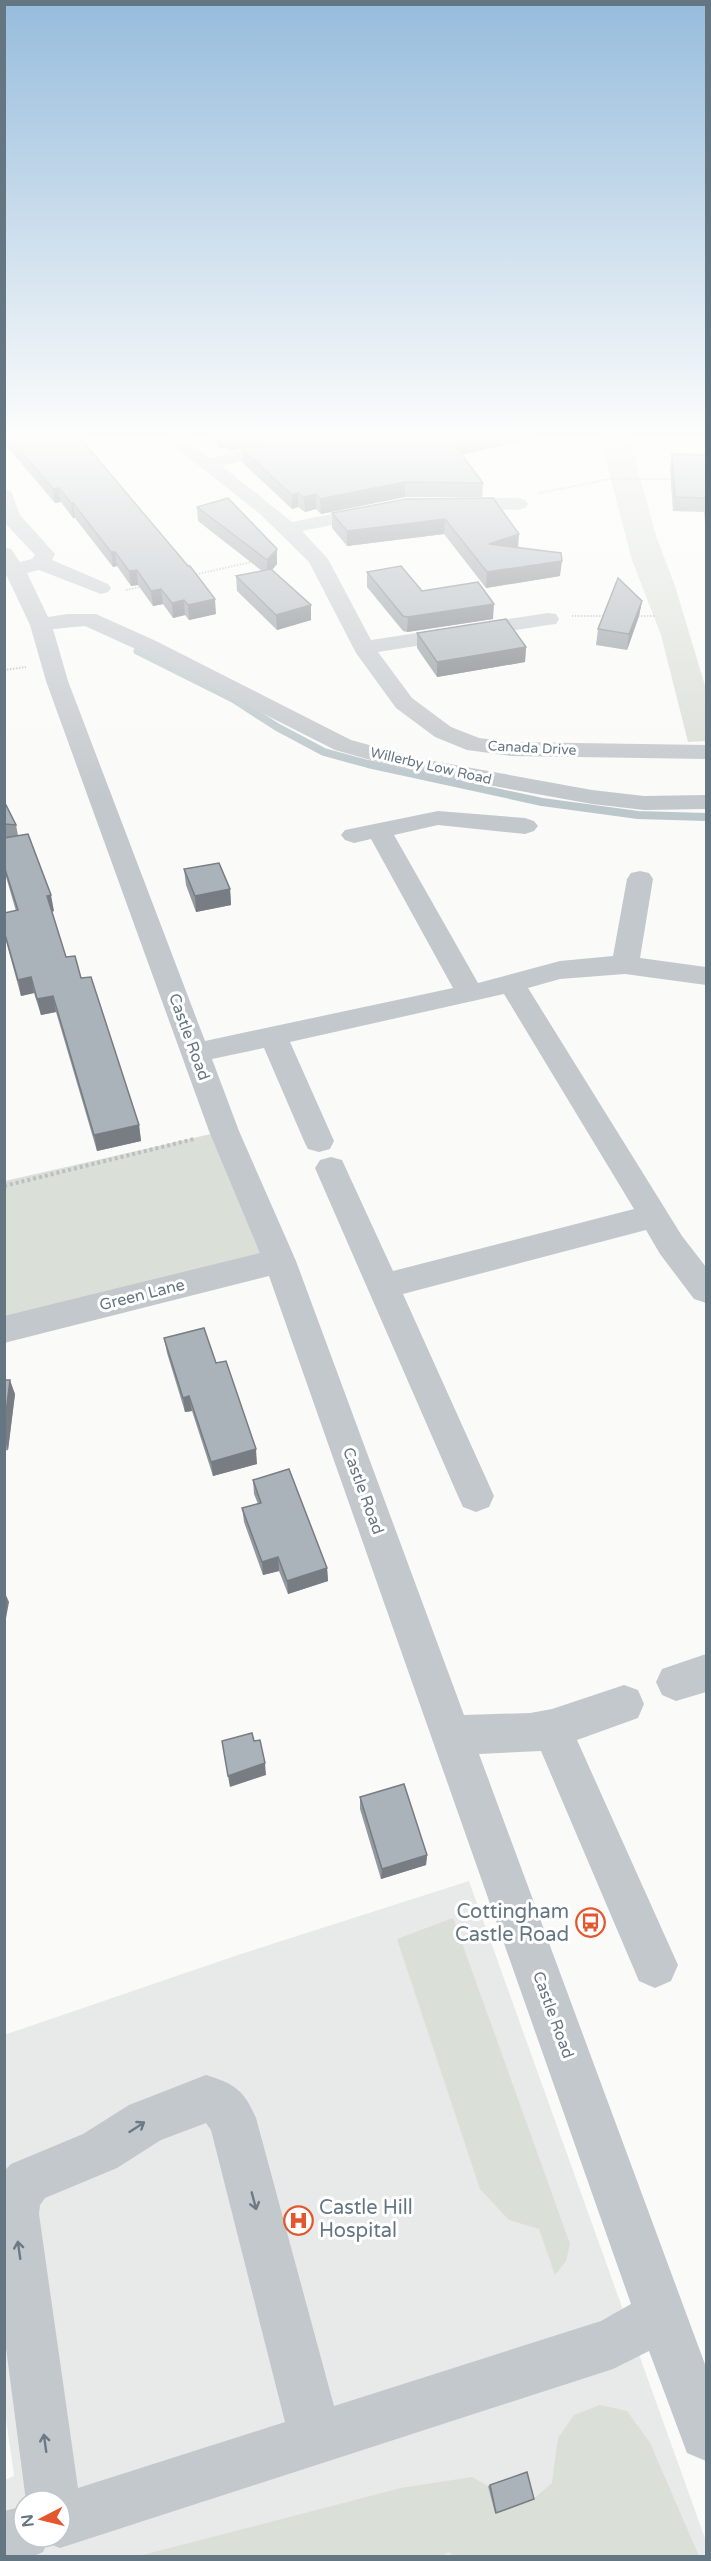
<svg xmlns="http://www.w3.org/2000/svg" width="711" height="2561" font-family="'Varela Round',sans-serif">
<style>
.built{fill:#e8e9e9;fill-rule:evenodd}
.green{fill:#dadfd7}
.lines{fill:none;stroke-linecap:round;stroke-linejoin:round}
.stream-far1{stroke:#bbc7cb;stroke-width:7}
.stream{stroke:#bbc7cb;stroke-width:8}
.path-far1{stroke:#bbbfc2;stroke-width:2;stroke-dasharray:1.5 1.5;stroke-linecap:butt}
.path{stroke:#bbbfc2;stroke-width:4;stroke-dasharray:3 3;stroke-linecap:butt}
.minor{fill:#c3c8cc;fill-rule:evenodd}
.wall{fill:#929a9f}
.shaded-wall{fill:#777d82}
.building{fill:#aab3b9;stroke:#777d82;stroke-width:1.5}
.oneway{stroke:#6a7a87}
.labels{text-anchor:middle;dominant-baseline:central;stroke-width:6;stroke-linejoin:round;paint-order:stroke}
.far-street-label{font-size:14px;fill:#657683;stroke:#fff}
.street-label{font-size:16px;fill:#657683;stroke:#fff}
.near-poi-label{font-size:20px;fill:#657683;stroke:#fff;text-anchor:end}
</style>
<rect width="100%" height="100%" fill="#fafaf8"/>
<path class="built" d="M469 1881 706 2541V2556H5V2480L14 2476 4 2404V2035L238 1955ZM24 2501H60V2537H24Z"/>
<g class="green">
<polygon points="600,438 629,438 656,536 675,586 706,689 706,741 688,742 661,635 632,560"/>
<polygon points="224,1131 280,1261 5,1330 5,1181"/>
<polygon points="453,1918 570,2244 566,2261 555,2275 539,2229 509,2220 480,2189 397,1939"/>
<polygon points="600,2405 627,2411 650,2443 699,2556 452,2556 450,2552 440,2556 139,2556 401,2488 472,2477 488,2486 495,2513 532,2500 552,2483 558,2438 574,2415"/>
</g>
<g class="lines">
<polyline class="stream-far1" points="137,651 231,698"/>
<polyline class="stream" points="229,696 277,727 324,752 368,764 542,802 638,815 706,817"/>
<g class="path-far1">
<polyline points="539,493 610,479 676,479"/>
<polyline points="193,575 256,561"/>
<polyline points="126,590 145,586"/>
<polyline points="572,616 607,616"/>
<polyline points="635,616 656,616"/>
<polyline points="4,670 26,667"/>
</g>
<polyline class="path" points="4,1186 194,1139"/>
<g class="minor">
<polygon points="164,438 184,438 210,458 296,438 329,438 326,442 222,466 292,522 376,505 383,507 386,511 383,515 302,531 328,559 371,640 548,613 556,614 559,619 556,624 548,625 378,652 412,698 451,727 479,738 511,742 706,745 706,759 511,756 467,750 435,737 396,708 356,653 309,562 260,514"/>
<path d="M4 489 11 491 20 515 55 554 52 560 108 584 111 588 108 592 101 594 39 570 27 573 48 617 67 614H96L156 641 351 740 417 758 592 790 644 796 706 795V809L644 810 592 804 406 770 335 750 140 651 85 626 53 629 68 681 205 1041 453 988 371 839 354 843 345 840 341 835 345 830 438 811 525 818 534 821 538 826 534 831 525 834 438 825 394 835 478 983 560 961 613 956 627 879 631 873 640 871 649 873 653 879 640 958 706 967V985L625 974 560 979 528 988 682 1236 706 1267V1303L694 1299 660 1254 646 1230 403 1294 494 1496 489 1507 476 1512 463 1507 458 1496 315 1168 320 1160 331 1157 342 1160 393 1271 634 1209 504 994 290 1042 334 1141 330 1149 319 1152 308 1149 304 1141 264 1048 212 1059 239 1131 296 1261 464 1715 530 1713 552 1709 624 1685 638 1690 644 1704 638 1718 577 1740 678 1965 671 1981 655 1988 639 1981 541 1751 479 1754 706 2367V2461L687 2453 649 2351 613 2369 60 2548 47 2543 43 2552 34 2556H4V2511L24 2506V2537H60V2501H26L4 2333V2171L11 2164 83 2134 129 2105 206 2075C235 2084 244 2090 256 2118L334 2406 601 2321 631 2304 269 1276 4 1343V1316L260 1253 209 1131 46 681 30 625 4 570V547L11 549 20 562 32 559 35 555 4 522ZM206 2123 211 2130 285 2422 78 2488 39 2214 40 2205 45 2198 117 2168 161 2140Z"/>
<polygon points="454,498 518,498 525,500 528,504 525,508 518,510 447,508 444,504 447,500"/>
<polygon points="706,1654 706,1692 676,1701 662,1695 656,1682 662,1669"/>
</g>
</g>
<g class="wall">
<polygon points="4,438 80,438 216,614 189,620 185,615 173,618 163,604 153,606 138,585 131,586 117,566 113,567 75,518 73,518 61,502 55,503 4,443"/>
<polygon points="208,438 287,438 230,451 225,447 219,448"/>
<polygon points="535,438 462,454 483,483 482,497 405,497 321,514 316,509 305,512 298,507 292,509 243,463 242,449"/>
<polygon points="672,454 706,455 706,523 705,523 704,512 673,511 670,468"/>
<polygon points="406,499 560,576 486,588 444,534 347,546 332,528 332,513"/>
<polygon points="197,507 277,564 272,570 311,620 277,630 237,591 236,576 262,571 198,521"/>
<polygon points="367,572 422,591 493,619 407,632 403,631 367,587"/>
<polygon points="642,601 639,616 627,650 596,645 598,629"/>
<polygon points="417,633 526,647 525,662 437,677 417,648"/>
<polygon points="4,801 16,825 18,835 54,911 51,912 66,957 81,978 139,1125 141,1141 97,1151 56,1012 41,1015 34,993 21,996 4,934 4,913 16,911 4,870"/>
<polygon points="184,869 230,889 231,905 196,912 186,885"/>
<polygon points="164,1338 216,1363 257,1464 213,1476 192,1411 185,1412 167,1353"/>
<polygon points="4,1380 15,1394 8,1450 4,1451"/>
<polygon points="253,1480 327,1568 328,1581 288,1594 279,1571 263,1575 244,1522 242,1508 258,1504 254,1494"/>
<polygon points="360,1797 427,1855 426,1865 381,1879 360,1809"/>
<polygon points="527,2472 496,2513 495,2513 488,2486"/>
</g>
<g class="shaded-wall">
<polygon points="218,438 224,438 225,447 219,448"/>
<polygon points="229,438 287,438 230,451"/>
<polygon points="474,438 535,438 451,457 451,443"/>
<polygon points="405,482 405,497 321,514 320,499"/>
<polygon points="59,488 61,502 55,503 53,489"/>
<polygon points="298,493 298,507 292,509 292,495"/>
<polygon points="316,494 316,509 305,512 304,497"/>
<polygon points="71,503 73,503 75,518 73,518"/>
<polygon points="445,519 444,534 347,546 347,531"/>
<polygon points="519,534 518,549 489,544"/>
<polygon points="277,549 277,564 267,575 267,560"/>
<polygon points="111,552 115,552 117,566 113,567"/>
<polygon points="562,561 560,576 486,588 487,572"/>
<polygon points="137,570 138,585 131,586 129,571"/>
<polygon points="161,589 163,604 153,606 151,591"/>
<polygon points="215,599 216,614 189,620 188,605"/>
<polygon points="184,600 185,615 173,618 172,603"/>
<polygon points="642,601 639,616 627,650 629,634"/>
<polygon points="494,604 493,619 407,632 408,617"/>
<polygon points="311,605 311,620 277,630 276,615"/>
<polygon points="526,647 525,662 437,677 437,662"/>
<polygon points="230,889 231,905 196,912 195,896"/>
<polygon points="51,895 54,911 50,912 47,896"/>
<polygon points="31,977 34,993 21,996 18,980"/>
<polygon points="53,996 56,1012 41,1015 37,999"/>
<polygon points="139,1125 141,1141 97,1151 94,1135"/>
<polygon points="10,1380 15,1394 8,1450 4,1439 4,1429"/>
<polygon points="189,1396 192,1411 185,1412 183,1398"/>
<polygon points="256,1449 257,1464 213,1476 211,1462"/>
<polygon points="278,1557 279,1571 263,1575 262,1562"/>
<polygon points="327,1568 328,1581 288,1594 287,1581"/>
<polygon points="4,1591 9,1602 4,1629"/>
<polygon points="265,1763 266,1775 230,1787 228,1776"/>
<polygon points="427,1855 426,1865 381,1879 382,1869"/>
</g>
<g class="building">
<polygon points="10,438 80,438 188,566 190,566 215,599 188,605 184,600 172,603 161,589 151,591 137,570 129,571 115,552 111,552 73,503 71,503 59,488 53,489"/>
<polygon points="292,438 474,438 451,443 454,444 483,483 405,482 320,499 316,494 304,497 298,493 292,495 242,449"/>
<polygon points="672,454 706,455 706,500 706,498 675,497"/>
<polygon points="228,498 277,549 267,560 197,507"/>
<polygon points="493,498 519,534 489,544 561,553 562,561 487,572 445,519 347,531 332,513 406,499"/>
<polygon points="401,566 422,591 478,582 494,604 408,617 403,616 367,572"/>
<polygon points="271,569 311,605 276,615 236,576"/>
<polygon points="618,578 642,601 629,634 598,629"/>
<polygon points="506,619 526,647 437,662 417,633"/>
<polygon points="4,801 16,825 4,824"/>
<polygon points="28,834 51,895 47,896 66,957 75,956 81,978 91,977 139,1125 94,1135 53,996 37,999 31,977 18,980 4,931 4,913 18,910 4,866 4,838"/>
<polygon points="219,863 230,889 195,896 184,869"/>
<polygon points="204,1328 216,1363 226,1361 256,1449 211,1462 189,1396 183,1398 164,1338"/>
<polygon points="4,1380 10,1380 4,1429"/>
<polygon points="289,1469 327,1568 287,1581 278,1557 262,1562 242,1508 261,1503 253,1480"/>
<polygon points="252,1733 254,1741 260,1740 265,1763 228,1776 222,1741"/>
<polygon points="404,1784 427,1855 382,1869 360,1797"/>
<polygon points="527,2472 534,2499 496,2513 490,2485"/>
</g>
<defs><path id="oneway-shaft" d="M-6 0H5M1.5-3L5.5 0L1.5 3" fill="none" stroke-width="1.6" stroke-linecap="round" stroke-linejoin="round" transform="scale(1.5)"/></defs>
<g class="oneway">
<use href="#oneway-shaft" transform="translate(137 2127) rotate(-33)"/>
<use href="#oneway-shaft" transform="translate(254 2201) rotate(75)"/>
<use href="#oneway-shaft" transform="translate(19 2250) rotate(-98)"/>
<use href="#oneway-shaft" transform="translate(45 2443) rotate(-98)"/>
</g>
<linearGradient id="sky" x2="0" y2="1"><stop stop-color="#96bcdc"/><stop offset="0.55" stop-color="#fdfdfc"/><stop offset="1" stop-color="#fdfdfc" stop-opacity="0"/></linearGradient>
<rect width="711" height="796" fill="url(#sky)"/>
<defs>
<symbol id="bus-ring" viewBox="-11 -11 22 22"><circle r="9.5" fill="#fff" stroke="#e4572e" stroke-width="1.5"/><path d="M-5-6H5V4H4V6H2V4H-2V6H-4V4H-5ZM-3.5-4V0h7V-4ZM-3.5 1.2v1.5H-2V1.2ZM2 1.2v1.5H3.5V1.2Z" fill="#e4572e"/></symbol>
<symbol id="hospital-ring" viewBox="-11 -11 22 22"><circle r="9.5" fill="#fff" stroke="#e4572e" stroke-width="1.5"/><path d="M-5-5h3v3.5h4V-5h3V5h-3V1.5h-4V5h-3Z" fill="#e4572e"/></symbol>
</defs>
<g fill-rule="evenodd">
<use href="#bus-ring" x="574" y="1906" width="33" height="33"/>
<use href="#hospital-ring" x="282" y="2204" width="33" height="33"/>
</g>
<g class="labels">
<g class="far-street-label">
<text transform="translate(532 748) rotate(3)">Canada Drive</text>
<text transform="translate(431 766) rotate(13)">Willerby Low Road</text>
</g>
<g class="street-label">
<text transform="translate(189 1037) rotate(70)">Castle Road</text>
<text transform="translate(142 1295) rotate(-14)">Green Lane</text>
<text transform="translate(363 1491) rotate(70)">Castle Road</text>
<text transform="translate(553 2015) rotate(70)">Castle Road</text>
</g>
<g class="near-poi-label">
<text x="569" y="1912">Cottingham<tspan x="569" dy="23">Castle Road</tspan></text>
<text x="319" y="2208" text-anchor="start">Castle Hill<tspan x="319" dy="23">Hospital</tspan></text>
</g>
</g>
<rect width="711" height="2561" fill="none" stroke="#657683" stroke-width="12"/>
<g transform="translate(42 2519) rotate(263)"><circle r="28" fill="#ffffff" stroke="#c1c8cd" stroke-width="1.5"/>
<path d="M0-4.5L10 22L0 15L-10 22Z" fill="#e4572e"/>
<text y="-9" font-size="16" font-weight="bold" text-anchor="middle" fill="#657683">N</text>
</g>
</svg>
